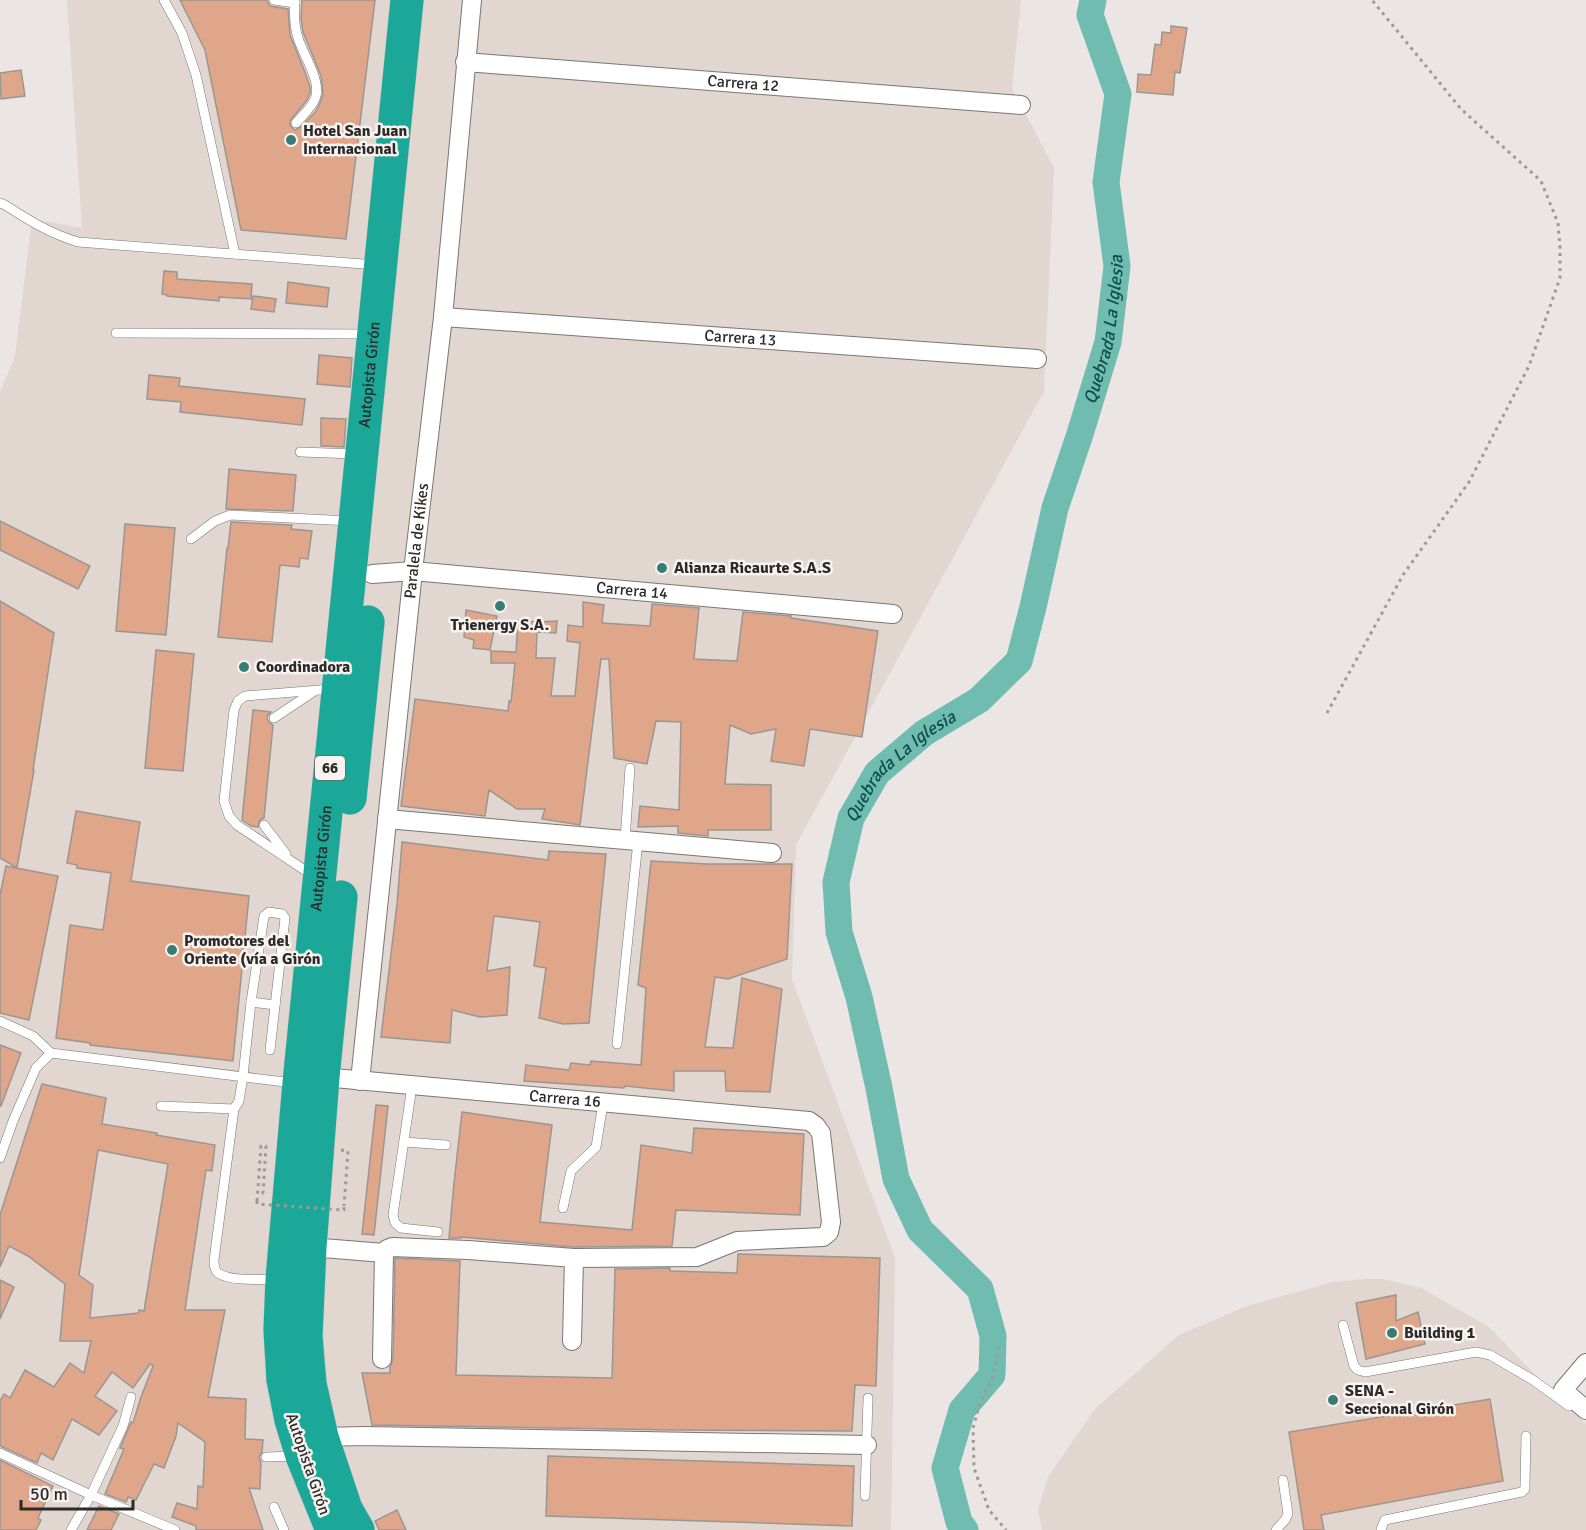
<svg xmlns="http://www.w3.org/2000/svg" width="1586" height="1530" font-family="Signika,sans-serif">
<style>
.built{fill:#e2d6d0}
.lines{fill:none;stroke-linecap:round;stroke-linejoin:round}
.river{stroke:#70bcb1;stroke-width:27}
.building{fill:#dfa689;stroke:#9b9694;stroke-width:1.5;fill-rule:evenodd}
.lane-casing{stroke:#7a7673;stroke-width:10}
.street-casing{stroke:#7a7673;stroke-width:20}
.highway-casing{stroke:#c4c3c3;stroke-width:34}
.path{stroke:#9d9997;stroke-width:3;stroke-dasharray:3 4.5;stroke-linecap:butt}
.lane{stroke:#fff;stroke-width:9}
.street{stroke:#fff;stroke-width:18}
.highway{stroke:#1ba899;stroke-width:33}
.path-bridge{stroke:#9d9997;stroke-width:3;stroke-dasharray:3 4.5;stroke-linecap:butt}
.poi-dot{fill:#377d74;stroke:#f8f3f0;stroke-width:2}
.labels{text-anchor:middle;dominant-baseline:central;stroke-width:5;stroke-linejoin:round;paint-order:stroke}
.shield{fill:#f8f3f0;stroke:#696665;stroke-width:1.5}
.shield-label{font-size:15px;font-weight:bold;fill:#2c2a29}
.street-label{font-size:16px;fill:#2c2a29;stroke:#f8f3f0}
.poi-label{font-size:16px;font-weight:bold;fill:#2c2a29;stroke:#f8f3f0;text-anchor:start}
.water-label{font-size:18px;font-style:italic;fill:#0c5149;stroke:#f8f3f0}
</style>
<rect width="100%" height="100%" fill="#ebe5e3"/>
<g class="built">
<polygon points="67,0 1021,0 1012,88 1054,168 1044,391 796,845 792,979 895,1258 891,1530 0,1530 0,392 15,356 32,219 82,228"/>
<polygon points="1366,1279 1383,1279 1421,1288 1489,1327 1552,1392 1586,1424 1586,1530 1042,1530 1038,1510 1048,1477 1095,1409 1179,1335 1247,1306 1333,1282"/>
</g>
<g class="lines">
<path class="river" id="s1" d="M965 1530 959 1522 945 1468 962 1410 992 1375 993 1336 980 1289 920 1230 896 1179 879 1088 859 997 839 932 836 882 851 818 877 773 924 733 979 700 1019 661 1033 607 1055 508 1080 434 1108 342 1117 266 1106 182 1118 94 1090 15 1093 0"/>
</g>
<g class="building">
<polygon points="180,0 267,0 270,6 288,9 290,35 305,72 310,87 310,93 307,100 290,121 290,126 295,130 301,127 316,111 320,103 323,94 321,76 303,32 301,19 302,0 375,0 346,239 241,230 205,50"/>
<polygon points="1171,26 1187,28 1180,73 1175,72 1173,95 1137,92 1138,74 1151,75 1155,44 1161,45 1162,32 1171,33"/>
<polygon points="21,70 25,96 1,99 0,73"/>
<polygon points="164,271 177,272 177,279 252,284 251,299 219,297 219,301 167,296 167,295 162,294"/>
<polygon points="288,282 329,288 327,307 286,303"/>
<polygon points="253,296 276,299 274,312 251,309"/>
<polygon points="319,355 352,358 350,387 317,384"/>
<polygon points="149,375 180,378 179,386 305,399 302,425 180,412 181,402 147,399"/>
<polygon points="321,418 346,419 344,447 321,446"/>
<polygon points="229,469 296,475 293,511 226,509"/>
<polygon points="0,521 90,566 78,589 0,550"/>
<polygon points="231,522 292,525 291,529 312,531 308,559 300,558 299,567 280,565 272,642 218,637 227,548 228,548"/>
<polygon points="125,524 175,528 166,635 116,631"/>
<polygon points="0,601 54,633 33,770 34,770 17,868 0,858"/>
<polygon points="583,602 604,605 602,623 650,626 652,604 699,608 694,659 737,661 743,612 791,616 791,618 878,631 862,737 810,729 804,766 771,761 776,729 751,734 730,725 725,784 771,785 771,830 708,830 708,836 678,833 678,826 638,827 640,806 679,810 681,722 656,721 647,764 614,758 609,659 601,659 580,825 542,819 545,809 517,809 489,790 485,816 401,806 415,699 508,711 509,701 511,702 515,663 491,663 491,651 516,652 518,620 537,622 557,621 556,633 537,632 536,658 555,658 551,696 575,696 580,643 567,641 568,625 583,627"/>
<polygon points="466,610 497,616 490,650 473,648 474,640 464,637"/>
<polygon points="156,650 194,654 183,771 145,768"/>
<polygon points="253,710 271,712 268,715 267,719 269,722 273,725 264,818 260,820 258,827 251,826 242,820"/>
<polygon points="76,811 140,822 131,881 249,896 233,1061 90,1045 90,1043 56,1038 70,925 103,930 111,873 77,868 77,865 67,863"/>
<polygon points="402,842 548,860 549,851 606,854 589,1023 563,1024 539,1018 546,968 534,966 540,922 494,916 487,971 510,967 507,1015 480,1017 452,1010 450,1043 381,1037 397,904"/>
<polygon points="651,861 708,864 792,864 787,959 728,979 715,977 705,1047 733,1048 742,978 782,989 770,1092 726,1091 725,1071 674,1071 674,1091 625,1086 624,1088 524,1081 526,1065 569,1070 571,1063 590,1065 591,1061 641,1065 646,988 638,985"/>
<polygon points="6,866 58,876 29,1020 0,1013 0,895"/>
<polygon points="0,1045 21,1053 1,1106 0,1106"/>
<path d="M42 1084 106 1098 102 1124 157 1133 156 1135 215 1145 212 1171 206 1170 185 1310H225L208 1397 246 1399 245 1439 263 1440 262 1452 259 1457 261 1462 260 1489 249 1488 263 1530H196V1526L172 1517 177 1503 197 1509 198 1486 203 1487 205 1442 178 1423 176 1436 164 1468 154 1464 136 1500 128 1497 126 1502 105 1494 124 1449 120 1448 131 1422 133 1423 141 1397 153 1366 150 1364 133 1388 112 1372 95 1396 117 1411 99 1435 72 1419 53 1460 41 1453 37 1463 0 1446V1401L4 1394 10 1398 25 1370 54 1387 70 1363 84 1373 91 1341H60L65 1284 28 1256 9 1246 0 1267V1215ZM98 1150 168 1164 144 1311 139 1310V1313L90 1318 93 1285 79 1275Z"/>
<polygon points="376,1105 388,1106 374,1235 362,1234"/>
<polygon points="462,1112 552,1125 540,1222 632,1230 641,1145 692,1153 694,1128 804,1134 800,1215 676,1210 672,1246 573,1247 461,1237 461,1238 449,1238 454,1183"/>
<polygon points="738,1254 880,1258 876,1386 855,1385 852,1431 673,1430 372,1425 362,1373 390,1373 390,1367 393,1359 395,1258 460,1261 456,1375 612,1378 615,1269 670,1268 670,1271 737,1273"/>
<polygon points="0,1280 14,1287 0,1319"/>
<polygon points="1396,1295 1396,1321 1418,1312 1425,1344 1366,1359 1356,1303"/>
<polygon points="1490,1399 1503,1481 1321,1515 1324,1530 1304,1530 1289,1432"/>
<polygon points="548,1456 854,1466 852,1526 546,1516"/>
<polygon points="0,1460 53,1486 38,1518 41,1520 36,1530 0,1530"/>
<polygon points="99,1506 119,1514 111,1530 87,1530"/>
<polygon points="397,1510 406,1530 379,1530 375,1521"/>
</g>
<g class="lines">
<defs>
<g id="lane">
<polyline points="164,0 182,33 196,75 235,254"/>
<polyline points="274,0 295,3"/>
<path d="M295 0C294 13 294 26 298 38 303 55 324 84 314 101 310 109 302 116 296 123"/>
<path d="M0 203 5 205C30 221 49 233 78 242L376 265"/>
<polyline points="116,333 369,334"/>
<polyline points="300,452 356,454"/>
<polyline points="191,539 215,521 230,515 350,521"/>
<polyline points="274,718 313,692"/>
<polyline points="264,825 286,854"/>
<polyline points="625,840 630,768"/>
<polyline points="312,875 237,825 229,816 224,801 234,710 238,701 245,696 332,689"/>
<polyline points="251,1002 275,1005"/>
<polyline points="0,1021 33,1036 51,1053"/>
<polyline points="617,1044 638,841"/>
<path d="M270 1050 285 918 282 914 269 912 264 916 251 1002 243 1076 239 1101 234 1109 214 1260C214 1264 214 1270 218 1273 231 1282 262 1279 277 1279"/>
<polyline points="51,1053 293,1083"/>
<polyline points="412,1086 393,1215 395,1223 401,1228 438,1232"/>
<polyline points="161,1106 234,1109"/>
<polyline points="404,1142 446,1145"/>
<polyline points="0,1158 13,1121 36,1068 51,1053"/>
<polyline points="563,1208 571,1171 596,1147 603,1103"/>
<polyline points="1343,1325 1354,1366 1358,1370 1365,1372 1476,1352 1490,1355 1533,1380 1569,1406"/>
<polyline points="0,1453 91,1495 175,1530"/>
<polyline points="266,1457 296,1456"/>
<polyline points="865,1496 868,1398"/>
<polyline points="274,1507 284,1530"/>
<polyline points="71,1530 91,1495 123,1426 131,1397"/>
<polyline points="1276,1530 1285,1520 1288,1514 1283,1480"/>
<polyline points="1381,1530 1383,1524 1385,1520 1522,1492 1525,1489 1525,1485 1526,1436"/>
</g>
<g id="street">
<path id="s2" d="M465 62 1021 105"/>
<path id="s3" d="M443 317 1037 359"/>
<path id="s4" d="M372 574 413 571 893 614"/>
<polyline points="387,819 772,853"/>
<path id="s5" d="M323 1077 809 1121 816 1126 821 1133 831 1222 829 1232 823 1237 737 1241 697 1257 574 1258 572 1341"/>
<path id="s6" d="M360 1081 413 571 443 317 472 0"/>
<polyline points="310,1247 384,1253"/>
<polyline points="382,1359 384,1253 387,1249 392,1247 468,1250 574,1258"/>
<polyline points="1586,1363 1563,1390 1586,1410"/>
<polyline points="322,1437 364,1436 867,1445"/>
</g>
<g id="highway">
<polyline points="350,798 368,622"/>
<polyline points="341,897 323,1077 310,1247 306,1336 310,1384 322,1437 346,1509 358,1530"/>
<path id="s7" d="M332 1530 302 1456 291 1420 283 1380 280 1330 282 1279 299 1083 407 0"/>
</g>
</defs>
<use href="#lane" class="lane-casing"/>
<use href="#street" class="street-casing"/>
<use href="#highway" class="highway-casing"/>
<g class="path">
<polyline points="1327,713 1403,575 1469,482 1529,366 1560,278 1560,248 1558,223 1541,181 1461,109 1372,0"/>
<polyline points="341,1150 348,1151 344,1206"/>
<polyline points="257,1201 261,1146 266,1146 263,1193 266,1194"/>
<polyline points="999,1347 993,1377 980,1403 973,1428 974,1468 989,1510 1006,1530"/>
</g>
<use href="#lane" class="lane"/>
<use href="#street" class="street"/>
<use href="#highway" class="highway"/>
<polyline class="path-bridge" points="257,1201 257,1204 344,1210 344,1206"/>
</g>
<g class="poi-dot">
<circle cx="291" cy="140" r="6"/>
<circle cx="662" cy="568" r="6"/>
<circle cx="500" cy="606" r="6"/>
<circle cx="244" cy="667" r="6"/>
<circle cx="172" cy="950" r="6"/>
<circle cx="1392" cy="1333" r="6"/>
<circle cx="1333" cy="1400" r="6"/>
</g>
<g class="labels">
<rect class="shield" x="315" y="756" width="30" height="24" rx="4.5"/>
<g class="shield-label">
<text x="330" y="768">66</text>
</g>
<g class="street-label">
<text stroke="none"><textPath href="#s2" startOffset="279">Carrera 12</textPath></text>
<text stroke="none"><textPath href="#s3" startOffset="298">Carrera 13</textPath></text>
<text stroke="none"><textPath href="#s7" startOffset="1168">Autopista Girón</textPath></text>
<text stroke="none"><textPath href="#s6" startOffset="543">Paralela de Kikes</textPath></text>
<text stroke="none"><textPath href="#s4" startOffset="261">Carrera 14</textPath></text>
<text stroke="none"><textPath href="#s7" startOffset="682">Autopista Girón</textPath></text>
<text stroke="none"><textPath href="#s5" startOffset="243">Carrera 16</textPath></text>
<text transform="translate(308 1464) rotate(71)">Autopista Girón</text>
</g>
<g class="poi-label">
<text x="303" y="131">Hotel San Juan<tspan x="303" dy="18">Internacional</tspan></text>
<text x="674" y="568">Alianza Ricaurte S.A.S</text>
<text x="500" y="625" text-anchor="middle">Trienergy S.A.</text>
<text x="256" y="667">Coordinadora</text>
<text x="184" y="941">Promotores del<tspan x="184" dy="18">Oriente (vía a Girón</tspan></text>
<text x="1404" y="1333">Building 1</text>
<text x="1345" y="1391">SENA -<tspan x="1345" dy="18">Seccional Girón</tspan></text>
</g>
<g class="water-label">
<text stroke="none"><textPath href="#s1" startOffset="1347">Quebrada La Iglesia</textPath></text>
<text stroke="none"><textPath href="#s1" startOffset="843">Quebrada La Iglesia</textPath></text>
</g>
</g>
<path d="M21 1500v9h112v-9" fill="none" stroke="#2c2a29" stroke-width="3"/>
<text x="30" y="1500" font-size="18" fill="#2c2a29" stroke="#f8f3f0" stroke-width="4.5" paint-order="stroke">50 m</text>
</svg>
